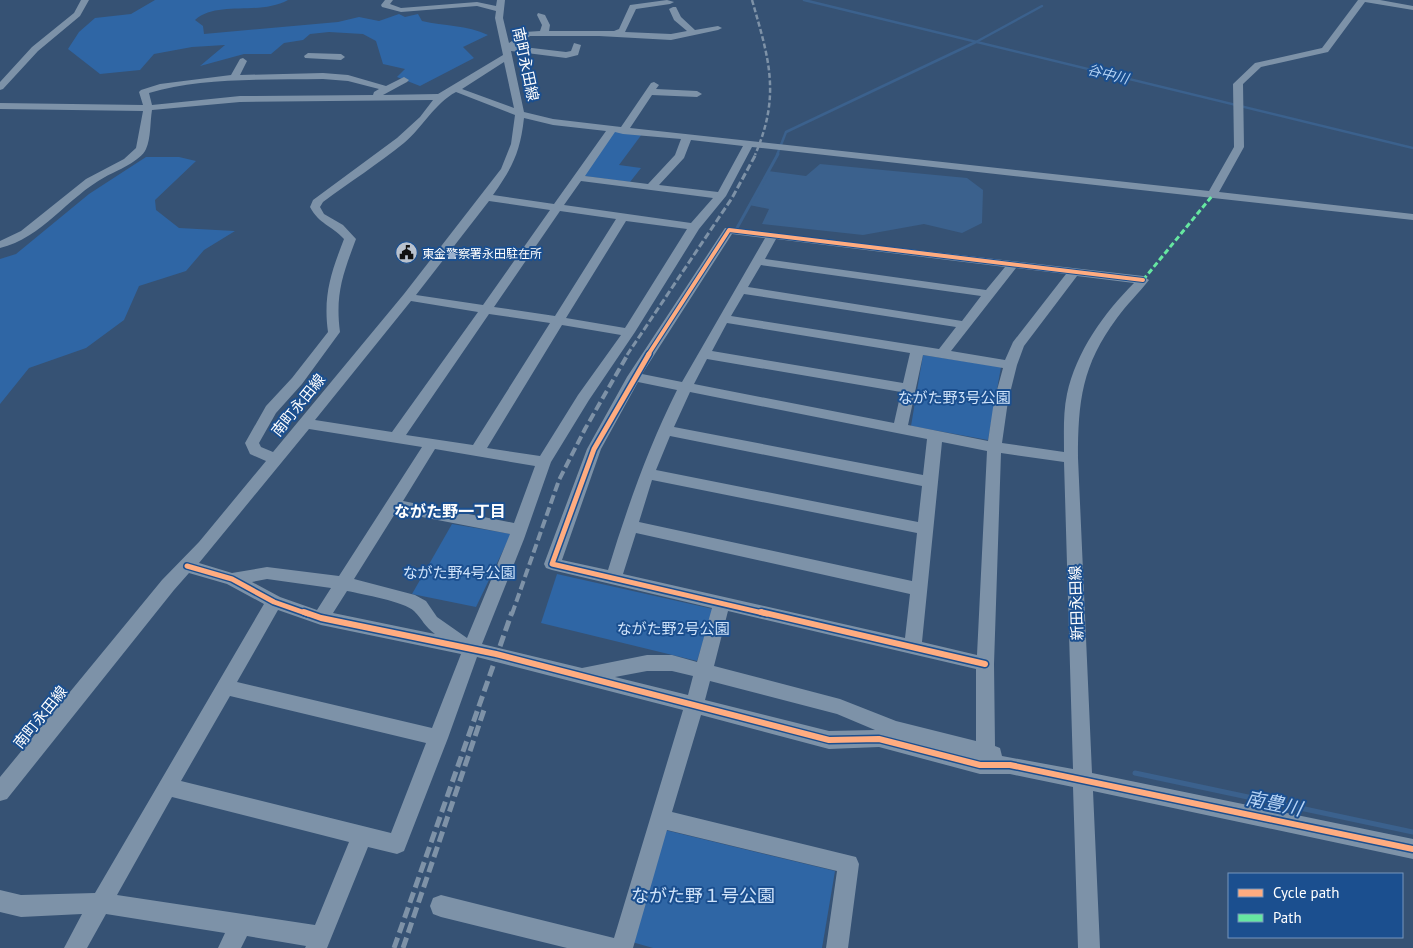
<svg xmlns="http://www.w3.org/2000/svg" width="1413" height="948" font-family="'PT Sans','Noto Sans JP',sans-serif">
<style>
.green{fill:#2f66a5}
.water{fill:#3b618d}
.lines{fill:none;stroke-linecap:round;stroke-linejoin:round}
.stream-far2{stroke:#3b618d;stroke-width:2.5}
.stream-far1{stroke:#3b618d;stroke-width:3}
.stream{stroke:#3b618d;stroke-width:5}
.minor{fill:#7d92a8;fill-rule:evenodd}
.rail-far3{stroke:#7e92a7;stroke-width:2.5;stroke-dasharray:5 2.5;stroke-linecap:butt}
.rail-far2{stroke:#7e92a7;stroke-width:3;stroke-dasharray:7 3;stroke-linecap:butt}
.rail-far1{stroke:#7e92a7;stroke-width:4;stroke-dasharray:9 4;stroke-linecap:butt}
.rail{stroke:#7e92a7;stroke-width:5;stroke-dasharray:11 5;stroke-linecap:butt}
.quiet{stroke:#66e7a1;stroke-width:3;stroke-dasharray:5.5 3;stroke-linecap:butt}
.cycleway-far2-casing{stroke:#1b4f8f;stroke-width:6}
.cycleway-far1-casing{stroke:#1b4f8f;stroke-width:8}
.cycleway-casing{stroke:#1b4f8f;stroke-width:9}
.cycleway-far2{stroke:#ffac80;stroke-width:4}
.cycleway-far1{stroke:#ffac80;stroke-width:5}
.cycleway{stroke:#ffac80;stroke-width:6}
.labels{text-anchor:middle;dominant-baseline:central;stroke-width:4;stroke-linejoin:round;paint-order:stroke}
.far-poi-label{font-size:12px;fill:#fff;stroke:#1b4f8f;text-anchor:start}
.far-water-label{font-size:14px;font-style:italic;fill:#b5d3f5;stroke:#1b4f8f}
.street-label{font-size:15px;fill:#fff;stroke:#1b4f8f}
.park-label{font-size:15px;fill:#cfe3fa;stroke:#1b4f8f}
.neighbourhood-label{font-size:16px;font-weight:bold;fill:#fff;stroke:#1b4f8f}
.near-park-label{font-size:18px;fill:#cfe3fa;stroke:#1b4f8f}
.near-water-label{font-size:19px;font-style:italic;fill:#b5d3f5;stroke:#1b4f8f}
</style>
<rect width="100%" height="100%" fill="#365274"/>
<g class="green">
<path d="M155 0H288C259 16 218 0 195 20L203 26 204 34 338 22 359 17 379 21 399 14 405 17 418 14 422 21C444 26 467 25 488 35L463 47 474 58 420 86 397 77 405 69 383 64 376 41 363 34 329 32 310 34 303 40 284 43 271 54H244L200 66 225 45 192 47 154 54 140 70 100 74 68 49 79 32 95 18 131 14Z"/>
<polygon points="614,131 642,134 619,165 641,168 630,182 584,176"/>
<polygon points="146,157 179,157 196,161 155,200 156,210 179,228 235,231 204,250 186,271 139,286 124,320 86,348 29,368 0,404 0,259 16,254 89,194"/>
<polygon points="923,355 1001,367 988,440 911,426"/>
<polygon points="452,524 511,534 476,607 412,594"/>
<polygon points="557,574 713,609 697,661 541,623"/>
<polygon points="665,830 835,871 822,948 653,948 632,942"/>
</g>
<polygon class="water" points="820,164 967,178 983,190 982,223 962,233 924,224 863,235 762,224 769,209 749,205 768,171 806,176"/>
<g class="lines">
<g class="stream-far2">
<polyline points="804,0 1413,148"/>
<polyline points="777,155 786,132 976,42 1042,6"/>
</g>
<polyline class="stream-far1" points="737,228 778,154"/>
<polyline class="stream" points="1135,773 1413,832"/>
<g class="minor">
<polygon points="81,0 89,0 80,16 38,51 3,89 0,90 0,82 32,47 74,13"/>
<path d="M385 0H393L390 4 401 8 477 2 496 6 497 0H505L503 18 509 43 525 32 540 31 542 25 537 15 538 13 545 15 550 25 549 31H614L619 29 630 5 667 0 674 2 670 4 636 9 625 32 671 34 687 31 674 20 669 9 673 7H676L681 17 695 30 718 26 722 28 718 30 671 40 599 36H530L515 46 566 52 571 51 574 43 581 45 578 55 566 58 511 51 524 112 553 119 621 127 651 83 654 82 659 85 656 89 697 91 702 94 697 97 652 95 630 128 1209 191 1234 147 1233 84 1255 63 1322 48 1358 0H1380L1413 6V10L1365 2 1328 52 1261 67 1243 84 1244 147 1219 192 1413 214V220L752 147 726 196 699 229 635 332 589 400 551 462 524 539 482 644 582 668 647 655H672L697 662 712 608 552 570 546 568 544 564 587 449 627 377 725 228 1143 276 1149 280C1139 293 1127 304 1117 318 1082 365 1078 401 1078 458L1092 773 1413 839V859L1093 791 1100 948H1078L1073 787 1010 774H980L879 747 829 749 701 715 672 812 856 857 859 864 848 948H826L837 871 667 830 633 948H567L441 917 433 914 430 906 433 898 441 895 614 938 683 710 477 657 448 738 404 851 397 854 368 847 327 948H305L306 946 247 936 241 948H218L225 933 106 914 87 948H64L82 914 21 917 0 912V890L21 895 95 893 264 604 227 584 189 573 174 590 7 799 0 801V777L162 580 199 542 266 461 250 454 245 443 266 406 292 378 328 332C323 295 331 273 344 239 331 225 319 224 310 207L313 200 397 138 420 117 433 100 240 102 152 110C150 122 151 138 146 149 141 161 116 171 105 177 68 197 42 238 0 248V241L21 231 86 179 124 159 136 148 143 111 0 109V103L143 105 139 92 141 90 160 84 231 75 240 59 243 58 247 61 240 75 323 73 348 75 386 86 404 77 409 80 407 82 383 95 438 94 503 55 495 18 496 11 477 6 401 12 382 7 381 5ZM504 62 514 108 462 89ZM323 79 348 81 379 89 374 92 373 95 240 96 152 105 149 93C200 77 269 80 323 79ZM456 92 515 115 511 144 501 169 404 294 273 452 261 447 259 443 276 413 302 384 340 332C335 294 343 274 356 239L343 225 324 214 320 207 323 202C350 182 378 164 404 143 423 127 434 104 456 92ZM524 118 553 125 606 131 554 204 493 195C513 166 520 153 524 118ZM615 132 623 134 681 139 675 155 648 184 585 176ZM691 140 743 146 718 192 659 185 684 158ZM581 181 713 198 691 223 564 205ZM489 201 550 210 483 305 416 295ZM560 211 616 219 555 316 494 307ZM626 221 687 229 625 328 566 318ZM732 234 765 238 682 382 642 374ZM776 239 1005 267 986 290 765 259ZM761 265 981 296 962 321 748 287ZM1016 268 1066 274 1013 342 1005 360 951 351ZM1077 276 1134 283C1104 313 1076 352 1067 394 1063 413 1064 433 1064 452L1002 443 1008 401 1017 365 1024 346ZM744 294 956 327 939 349 731 316ZM411 301 478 312 392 432 315 420ZM489 314 550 323 473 445 406 435ZM727 323 910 353 903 383 712 351ZM562 325 621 335 578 395 540 456 487 448ZM923 355 1003 368 994 401 988 441 908 425ZM707 359 901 392 894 423 694 384ZM638 382 677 390C648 448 627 508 608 570L562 560 601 449ZM690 392 927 439 923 475 674 427ZM309 429 422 447 339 576 267 567 232 573 199 563ZM670 436 922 486 918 522 656 470ZM942 442 987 451 977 655 922 642ZM435 449 535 466 514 523 403 501ZM1001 453 1064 462 1073 769 1002 756 1000 748 995 746 994 664ZM652 480 917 533 912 581 639 522ZM396 512 510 534 467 638 437 617 426 601 415 595 354 579ZM636 533 910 594 905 638 623 574ZM267 579 331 588 317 610 280 597 252 582ZM347 591C362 594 405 602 414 611 423 620 424 626 435 634L333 613ZM278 610 321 625 461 654 432 728 237 682ZM728 611 976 669V741L896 721 840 699 714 666ZM647 671H672L693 676 688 695 615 677ZM710 681 837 714 875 730 829 731 705 700ZM230 696 426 743 391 833 181 781ZM172 797 349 842 315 925 117 895Z"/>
<polygon points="308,53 341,54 345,57 341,60 305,58 304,56"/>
</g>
<path class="rail-far3" d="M752 0C769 59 781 95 755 155"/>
<polyline class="rail-far2" points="627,355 732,198 756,154"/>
<polyline class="rail-far1" points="512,614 559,480 585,429 628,354"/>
<g class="rail">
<polyline points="394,948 512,612"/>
<polyline points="403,948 484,710"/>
</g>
<polyline class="quiet" points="1143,280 1212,196"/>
<defs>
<polyline id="cycleway-far2" points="648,355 729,230 1143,280"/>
<g id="cycleway-far1">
<polyline points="649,354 594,449 552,564 767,614"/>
<polyline points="187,566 232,579 274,602 308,614"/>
</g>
<g id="cycleway">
<polyline points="304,612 321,618 496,654 829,740 879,739 980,765 1010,765 1413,849"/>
<polyline points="761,612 985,664"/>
</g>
</defs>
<use href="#cycleway-far2" class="cycleway-far2-casing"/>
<use href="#cycleway-far1" class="cycleway-far1-casing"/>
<use href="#cycleway" class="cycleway-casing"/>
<use href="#cycleway-far2" class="cycleway-far2"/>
<use href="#cycleway-far1" class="cycleway-far1"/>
<use href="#cycleway" class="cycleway"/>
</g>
<defs>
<symbol id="civic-disc" viewBox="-11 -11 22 22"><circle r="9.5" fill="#b9c2ce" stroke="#1b4f8f"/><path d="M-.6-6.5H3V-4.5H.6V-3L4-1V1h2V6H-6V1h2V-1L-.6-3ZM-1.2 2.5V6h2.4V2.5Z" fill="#111"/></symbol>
</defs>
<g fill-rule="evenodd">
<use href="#civic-disc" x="394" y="240" width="25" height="25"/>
</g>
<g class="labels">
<g class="far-poi-label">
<text x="422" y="253">東金警察署永田駐在所</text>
</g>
<g class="far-water-label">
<text transform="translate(1108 74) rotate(14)">谷中川</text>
</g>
<g class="street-label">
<text transform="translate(526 64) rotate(78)">南町永田線</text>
<text transform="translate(298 405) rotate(-51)">南町永田線</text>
<text transform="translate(1076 603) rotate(-92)">新田永田線</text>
<text transform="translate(40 717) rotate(-51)">南町永田線</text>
</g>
<g class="park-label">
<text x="954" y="397">ながた野3号公園</text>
<text x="459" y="572">ながた野4号公園</text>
<text x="673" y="628">ながた野2号公園</text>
</g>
<g class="neighbourhood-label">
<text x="450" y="511">ながた野一丁目</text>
</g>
<g class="near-park-label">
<text x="703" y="895">ながた野１号公園</text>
</g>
<g class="near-water-label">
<text transform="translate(1274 803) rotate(12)">南豊川</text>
</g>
</g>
<rect x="1228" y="873" width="175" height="65" fill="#1b4f8f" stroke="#7695bc"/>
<rect x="1238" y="889" width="25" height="8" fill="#ffac80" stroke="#7695bc"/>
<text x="1273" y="898" font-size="15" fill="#ffffff">Cycle path</text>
<rect x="1238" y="914" width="25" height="8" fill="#66e7a1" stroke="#7695bc"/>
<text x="1273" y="923" font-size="15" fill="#ffffff">Path</text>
</svg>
